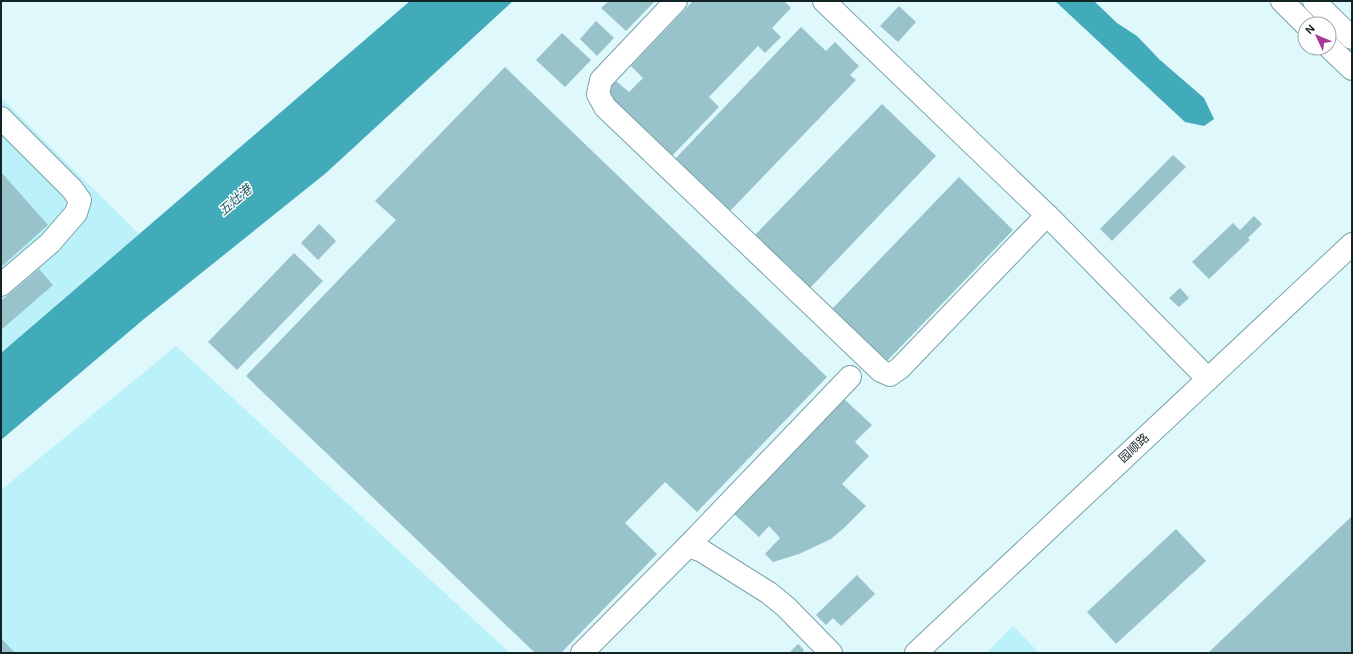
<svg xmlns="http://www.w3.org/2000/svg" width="1353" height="654" font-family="Helvetica,'Noto Sans SC',sans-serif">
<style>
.built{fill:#bbf1f9}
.water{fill:#42abb9}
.building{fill:#99c3ca}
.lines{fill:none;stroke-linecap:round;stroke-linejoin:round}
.minor-casing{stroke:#79a2a9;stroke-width:24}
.minor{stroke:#fff;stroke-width:22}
.labels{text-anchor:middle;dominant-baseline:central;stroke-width:3;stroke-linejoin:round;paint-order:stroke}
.street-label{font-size:12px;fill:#132427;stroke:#fff}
.water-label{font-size:13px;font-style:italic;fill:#245d66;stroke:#fff}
</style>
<rect width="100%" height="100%" fill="#def8fc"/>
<g class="built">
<polygon points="1,98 139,234 1,353"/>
<polygon points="176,346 510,653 1,653 1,490"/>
<polygon points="1013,626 1039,653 986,653"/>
</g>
<g class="water">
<polygon points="410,1 513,1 326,173 144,319 1,440 1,353"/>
<polygon points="1055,1 1094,1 1117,23 1137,36 1160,60 1204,98 1214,119 1204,126 1185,122"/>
</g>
<g class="building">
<polygon points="609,1 655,1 626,31 601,8"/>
<polygon points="693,1 784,1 791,8 772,28 781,37 765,53 758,46 709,97 719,107 668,160 602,96 616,81 629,92 643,78 631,66"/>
<polygon points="899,6 916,22 898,42 880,26"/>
<polygon points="596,21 614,38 597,56 580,39"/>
<polygon points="801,27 826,51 835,42 859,66 850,75 856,80 730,211 675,159"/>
<polygon points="562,33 591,60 565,87 536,60"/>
<polygon points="505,67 827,377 697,512 665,482 625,523 657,554 561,653 535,653 246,376 396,220 375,201"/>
<polygon points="882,104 936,156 810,288 755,235"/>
<polygon points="1173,155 1186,167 1112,241 1100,229"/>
<polygon points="1,172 48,225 1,267"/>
<polygon points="959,177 1013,230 887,361 832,309"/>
<polygon points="1254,216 1262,224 1248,238 1250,240 1209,279 1192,262 1233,223 1240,230"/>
<polygon points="319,224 336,241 318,260 301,243"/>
<polygon points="294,253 323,281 237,370 208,342"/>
<polygon points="39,269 53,285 1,330 1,301"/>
<polygon points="1180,288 1189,298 1179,307 1169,298"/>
<polygon points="843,398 872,425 855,442 869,456 842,484 866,506 844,528 831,539 799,554 773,562 765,554 780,538 769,526 759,537 733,513"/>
<polygon points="1352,516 1352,653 1208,653"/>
<polygon points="1176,529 1206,561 1116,644 1087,612"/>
<polygon points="857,575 875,594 841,626 833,618 826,625 816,615"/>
<polygon points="1,638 15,653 1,653"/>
<polygon points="798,644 804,650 802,653 789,653"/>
</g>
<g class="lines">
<defs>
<g id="minor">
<polyline points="676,1 601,80 598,94 605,107 881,371 890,375 900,368 1047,215"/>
<polyline points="824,1 1053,221 1208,379"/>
<polyline points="1282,1 1305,24"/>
<polyline points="1314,1 1352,38"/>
<polyline points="1329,47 1352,69"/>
<polyline points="1,118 72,189 80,200 76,213 50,243 1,285"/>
<polyline points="688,546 850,377"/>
<polyline points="582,653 688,546 702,551 769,593 786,607 831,653"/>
<polyline points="916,653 1352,244"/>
</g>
</defs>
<use href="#minor" class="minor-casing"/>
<use href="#minor" class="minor"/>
</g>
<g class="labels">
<g class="street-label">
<text transform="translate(1134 448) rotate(-43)">园顺路</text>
</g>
<g class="water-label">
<text transform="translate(235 200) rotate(-41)">五灶港</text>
</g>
</g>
<rect width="1353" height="654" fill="none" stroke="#132427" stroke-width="4"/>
<g transform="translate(1317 36) rotate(314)"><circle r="19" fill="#ffffff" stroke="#a1a7a9"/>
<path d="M0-3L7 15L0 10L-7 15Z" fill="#a73997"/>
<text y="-6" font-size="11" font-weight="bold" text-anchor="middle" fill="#132427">N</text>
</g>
</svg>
